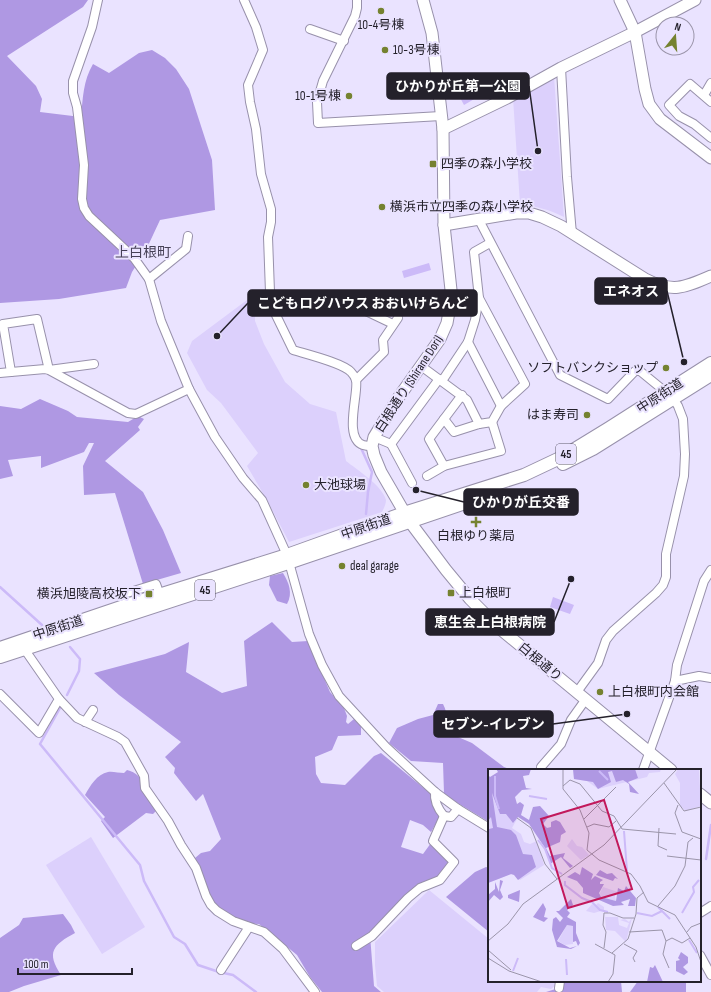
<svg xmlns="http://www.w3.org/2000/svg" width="711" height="992" font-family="'Sofia Sans Condensed','Noto Sans JP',sans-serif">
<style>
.green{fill:#dcd0fc}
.forest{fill:#af98e3}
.water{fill:#ccbaf8}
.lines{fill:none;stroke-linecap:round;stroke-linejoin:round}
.stream{stroke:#ccbaf8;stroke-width:2.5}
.street-casing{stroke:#9891ab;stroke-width:10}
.secondary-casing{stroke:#9891ab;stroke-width:13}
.primary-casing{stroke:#9891ab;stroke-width:14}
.street{stroke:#fff;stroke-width:8}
.secondary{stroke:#fff;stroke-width:11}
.primary{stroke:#fff;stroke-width:12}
.poi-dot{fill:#758230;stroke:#eae3ff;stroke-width:1.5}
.labels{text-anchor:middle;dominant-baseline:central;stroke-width:4;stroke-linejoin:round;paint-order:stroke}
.shield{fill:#eae3ff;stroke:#5f5b6b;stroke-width:1}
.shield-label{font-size:12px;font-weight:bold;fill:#24212b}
.poi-label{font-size:13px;fill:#24212b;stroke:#eae3ff;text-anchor:start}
.street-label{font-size:13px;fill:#24212b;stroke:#eae3ff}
.neighbourhood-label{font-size:14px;fill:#474157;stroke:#eae3ff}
.inset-river{fill:none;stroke:#ccbaf8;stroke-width:2}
.inset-road{fill:none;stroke:#9b95aa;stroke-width:1}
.view{fill:#c2185b;fill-opacity:0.15;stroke:#c2185b;stroke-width:2}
.inset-edge{fill:none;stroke:#24212b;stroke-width:2}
.leader{fill:none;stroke:#24212b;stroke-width:1.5}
.callout-dot{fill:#24212b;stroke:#eae3ff;stroke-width:1.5}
.callout{fill:#24212b;stroke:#24212b;stroke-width:1.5}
.callout-label{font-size:14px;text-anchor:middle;font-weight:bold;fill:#fff}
</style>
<rect width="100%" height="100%" fill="#eae3ff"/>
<g class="green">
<path d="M554 76 564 217C550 210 536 206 520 204L513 98Z"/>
<path d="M255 294V321L264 344 285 382 310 404 336 412 346 461C356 469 383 486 386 500 386 504 384 508 382 512L289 542 267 500 247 466 258 453 221 403 207 390 187 353 192 341Z"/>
<polygon points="91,837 145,927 102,954 46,865"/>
<polygon points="429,890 489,939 489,981 547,981 557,984 551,989 541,987 537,992 384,992 377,986 375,965 375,942"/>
</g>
<g class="forest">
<path d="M0 0H88L83 7 7 56 36 86 42 99 40 112 81 117C83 98 83 81 93 64L109 73 139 53 152 50 165 58 176 69 189 89 212 160 215 210 160 220 146 250 132 272 126 288 59 299 0 303Z"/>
<polygon points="40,399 68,411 77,417 128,422 138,416 144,419 138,427 140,430 105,461 143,492 163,530 181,573 143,584 115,493 84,495 83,466 94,443 89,443 84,452 41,468 41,456 8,460 13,476 0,479 0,406 21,409"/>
<path d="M283 573C289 583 293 593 287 604L277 601 269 585 270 576Z"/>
<path d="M272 622 292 642 308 641 330 692 344 708 347 716 346 722 348 724 354 719 361 726V735L338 736 332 750 315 757 316 774 321 783 345 785 374 756 381 753 431 794C431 804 433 809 441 815L431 832 423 825 410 820 401 847 423 854 431 843 449 862 438 877 370 935 374 986 381 992H322L310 977 297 955 269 932 259 924 240 923 217 908 194 870 195 858 201 853 210 851 221 839 203 794 196 801 174 773 175 768 165 757 181 742 119 695 94 673 165 654 189 642 186 672 222 693 247 686 244 641Z"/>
<path d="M438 704H443C448 714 448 721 444 731L472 743 504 767 512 770H489V822L451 799 444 793 443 763 411 761 389 743 397 728 418 719 433 715Z"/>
<path d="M127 770C145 774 150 796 157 810L153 814 146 813 113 838 101 821 105 817 85 795C90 786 97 774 108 772 112 771 119 773 124 773Z"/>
<polygon points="486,867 489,868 488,879 489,880 489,932 446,897 475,872"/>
<path d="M63 914 71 925 75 933C53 945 46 952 61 975L24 986 9 992H0V938L19 925 23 918Z"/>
<polygon points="564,981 621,981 622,992 546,992 562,987"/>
<polygon points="638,981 686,981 686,992 630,992"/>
</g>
<g class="water">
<polygon points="482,79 488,91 464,105 457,92"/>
<polygon points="429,263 431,270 404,278 402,271"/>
<polygon points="553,597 574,605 570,614 550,607"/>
</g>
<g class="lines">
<g class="stream">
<polyline points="361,448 372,472 368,492 366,514"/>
<polyline points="0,587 42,625"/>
<polyline points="67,695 79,671 80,659 70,647"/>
<polyline points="60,708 40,744 140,865 144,881 174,937 185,944 198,965 219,972 233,975 256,992"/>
<polyline points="706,859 711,825"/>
</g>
<defs>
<g id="street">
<polyline points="98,0 92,27 73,81 73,93 77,107 84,165 82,199 84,208 89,216 134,258 149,279 161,321 189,389 215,437 243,478 262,500 287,555 309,634 322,665 339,696 386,747 435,792 458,809 489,828"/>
<path d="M244 0 256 27 263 50 248 85 250 102 256 129 261 174 271 209V222L268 237 270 292 274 311 293 350C306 354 343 363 351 372 353 374 355 377 356 380 359 393 343 438 363 445 366 446 369 446 372 446"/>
<polyline points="357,0 357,8 355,16 323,81 317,102 318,123 441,116"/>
<polyline points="310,29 344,41"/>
<polyline points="561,68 567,177 572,234"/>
<polyline points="704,95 711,83"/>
<polyline points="711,102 690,84 669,105 679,116 694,124 711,138"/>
<polyline points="479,220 560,375 608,399 635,371 640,371 673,398 678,406 683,419 685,454 684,476 666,554 666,577 663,585 656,593 613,631 606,640 598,663 577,692"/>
<polyline points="149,279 186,249 188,236"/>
<polyline points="349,303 393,324"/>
<polyline points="468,342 501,406"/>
<polyline points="94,364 49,370 45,369 11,372 3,324 37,319 49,370 128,413 136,414 189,389"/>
<polyline points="421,366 467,400 479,424"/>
<polyline points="0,373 11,372"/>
<polyline points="356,380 384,352 383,340 398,318"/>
<polyline points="442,381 468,342 475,320 479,298 474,252 490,243"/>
<polyline points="444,419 454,432 479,424 492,422 501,406 525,384 479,298"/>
<polyline points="374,437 391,444"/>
<polyline points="444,466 429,439 462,395"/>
<polyline points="427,476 444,466 501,451 492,422"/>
<polyline points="412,483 391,444 439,379"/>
<polyline points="497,492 500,507"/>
<polyline points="127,593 156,584 160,595"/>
<polyline points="675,681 699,676 711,678"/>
<polyline points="0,694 39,733 59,699 25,650"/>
<polyline points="59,699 77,718 118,737 125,742 144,776 145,788 168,821 181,845 196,868 206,896 211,905 217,911 233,921 264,932 283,949 315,992"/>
<polyline points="85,722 93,710"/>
<polyline points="541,767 561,744 571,720 586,699"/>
<polyline points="643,770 675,681 677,665 704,581 711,570"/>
<path d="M435 792C434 802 438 809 444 816"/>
<polyline points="700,913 711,906"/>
<polyline points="356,946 372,936 408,898 420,888 440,880 454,862 433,841 444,816 451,817 458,809"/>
<polyline points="700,955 711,975"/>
<polyline points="221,970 249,927"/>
<polyline points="559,988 560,981"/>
</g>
<g id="secondary">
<polyline points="423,0 432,33 443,129 444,225 451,290 450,306 447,323 440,339 396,401 374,437 372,446 374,455 381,472 410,522 446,570 470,599 499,628 671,770"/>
<polyline points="620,0 635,32 645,89 649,104 660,119 711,158"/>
<polyline points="443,129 507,98 561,68 635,32 695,0"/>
<path d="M444 225 516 213H529L542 217 561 226 645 279C672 293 684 288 711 276"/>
<polyline points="700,794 711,803"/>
</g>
<g id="primary">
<polyline points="563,464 593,449 711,375"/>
<polyline points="0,648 133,603 287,555 404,513 524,475 560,458 609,428 711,363"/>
<polyline points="0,657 288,563 474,500"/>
</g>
</defs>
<use href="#street" class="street-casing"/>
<use href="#secondary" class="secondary-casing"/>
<use href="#primary" class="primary-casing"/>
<use href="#street" class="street"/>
<use href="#secondary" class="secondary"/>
<use href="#primary" class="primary"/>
</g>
<g class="poi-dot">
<circle cx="381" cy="11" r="4"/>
<circle cx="385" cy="50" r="4"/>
<circle cx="349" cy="96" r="4"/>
<rect x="429" y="160" width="8" height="8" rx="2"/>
<circle cx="382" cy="207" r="4"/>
<circle cx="666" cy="368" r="4"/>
<circle cx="587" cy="415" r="4"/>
<circle cx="306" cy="485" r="4"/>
<path d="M474 516h4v4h4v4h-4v4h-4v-4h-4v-4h4z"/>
<circle cx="342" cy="566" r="4"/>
<rect x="447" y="589" width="8" height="8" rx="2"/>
<rect x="145" y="590" width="8" height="8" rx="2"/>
<circle cx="600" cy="692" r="4"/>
</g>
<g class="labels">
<g class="shield">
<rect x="556" y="444" width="20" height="20" rx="3"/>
<rect x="195" y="580" width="20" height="20" rx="3"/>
</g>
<g class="shield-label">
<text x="566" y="454">45</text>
<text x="205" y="590">45</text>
</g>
<g class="poi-label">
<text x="381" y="25" text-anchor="middle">10-4号棟</text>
<text x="393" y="50">10-3号棟</text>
<text x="341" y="96" text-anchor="end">10-1号棟</text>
<text x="441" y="164">四季の森小学校</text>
<text x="390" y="207">横浜市立四季の森小学校</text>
<text x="658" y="368" text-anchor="end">ソフトバンクショップ</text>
<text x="579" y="415" text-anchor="end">はま寿司</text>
<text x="314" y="485">大池球場</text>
<text x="476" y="536" text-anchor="middle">白根ゆり薬局</text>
<text x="350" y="566">deal garage</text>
<text x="459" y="593">上白根町</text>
<text x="141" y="594" text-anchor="end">横浜旭陵高校坂下</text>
<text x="608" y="692">上白根町内会館</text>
</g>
<g class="street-label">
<text transform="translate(409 384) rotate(-57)">白根通り (Shirane Dori)</text>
<text transform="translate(660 396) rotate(-33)">中原街道</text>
<text transform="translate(366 527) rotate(-19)">中原街道</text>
<text transform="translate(58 628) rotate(-18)">中原街道</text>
<text transform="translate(540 662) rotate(40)">白根通り</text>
</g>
<g class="neighbourhood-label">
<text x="143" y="252">上白根町</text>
</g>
</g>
<g transform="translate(488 769)">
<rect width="213" height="213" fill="#eae3ff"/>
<path d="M85 0H173L172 3 161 4 159 8 110 20 99 12 86 10ZM190 0 211 1 213 37 198 42 192 37V14L187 5ZM0 9 5 26 29 50 24 59 33 65 36 73 42 75 49 72 56 96 32 111 26 105 20 106 0 114ZM84 70 89 77 94 78 101 86 93 91 79 77ZM115 118 130 123 127 127 128 132 113 128 112 124ZM110 134 116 138V141L106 144 98 142 104 135 107 137ZM117 146V148H130L131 156 139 159 141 154 132 151 137 150 141 153 144 149 138 173 127 162 118 161ZM79 156 85 157V175L77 176 70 172Z" fill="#dcd0fc"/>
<path d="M8 0H43L41 6 35 7 38 19 44 20 34 21 27 28 29 35 32 33 36 36 33 46 41 51 45 38 52 37 61 47 55 55 59 59 63 58V53L68 51 72 53 78 63 73 66 72 73 58 79 62 87 77 84 75 89 85 97 82 99 73 88 62 95 57 79 41 55 30 48 25 54 18 45H12L4 24 9 58 23 61 28 66 35 85 44 86 48 98 30 111 26 106 23 105 0 114V54L1 60 5 59 3 48 0 52V6L2 8 10 3ZM85 0H147L150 9 140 13 151 25 142 23 141 15 135 11 128 13 124 2 120 3 123 13 110 20 105 13 86 10ZM94 98 105 105 103 111 107 107 115 111 112 113V115H116L111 124 113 128 128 132 130 119 136 122 138 117 148 129 147 137H140L142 130 133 133 136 136 125 137 95 124V119L89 112 79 108 87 103 92 106ZM112 101 119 105 124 104 130 110 127 109 125 112 108 106ZM12 111 15 112 12 121 15 128 12 131 6 126 0 133V126L7 120V113L11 123ZM32 121 31 133 20 129V126ZM83 130 85 136 79 141 82 144 79 148 88 153V164L92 174 90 177 88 172 85 173V157L79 156 69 172 82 179 89 177 83 180 69 178 64 161 65 150 68 148 72 153 75 149 68 142H71ZM55 134 58 140 56 148 60 149 56 153 45 148ZM193 183 200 188V194L195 198 200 203 196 206 188 202V192L192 191 190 189ZM167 196 175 213H159L162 198 165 199Z" fill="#af98e3"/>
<path class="inset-river" d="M111 2 120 11M7 7V27L11 40M41 27 59 30M136 62 139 102M50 71 57 80 64 99 74 105M77 112V116L94 129 104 133 112 141 120 143M170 138 182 150M149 144 164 147 174 142M194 144 206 123 205 118 211 111M201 171 209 184M78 190 79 206M25 202 30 189"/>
<path class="inset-road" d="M75 0V20L92 41 101 64 99 81 111 91 143 105 152 117 160 133 187 146 208 178 213 193M176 14 196 42 213 38M75 17 82 11 92 15 114 42 126 47 134 60 188 65M190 36 187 44 194 63 213 70M29 49 43 59 57 95 69 110M96 50 128 18M99 58 106 55 121 58 128 52M171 59 170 77 179 81M179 87 213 91M170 137 187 117 197 97 200 73 205 69M141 163 174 161 178 172M199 163 203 158 213 154M0 172 20 155 35 135 116 76 189 0M107 175 127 186 125 205 120 213M136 175 149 182 145 189 147 193M116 179 118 163 115 156 116 144H122L135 149H146M0 181 23 201M124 184 140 170 148 145 149 129 156 123M0 189 21 202 54 213M181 199 175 185 178 172 184 169 194 174 202 169"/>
<path class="view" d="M116 31 144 120 80 139 53 50Z"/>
<rect width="213" height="213" class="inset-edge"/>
</g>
<path class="leader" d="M538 151L529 86M684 362L667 291M217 336L248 303M416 490L464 502M571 579L554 622M627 714L553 724"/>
<g class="callout-dot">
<circle cx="538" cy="151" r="4"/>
<circle cx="684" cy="362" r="4"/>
<circle cx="217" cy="336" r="4"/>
<circle cx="416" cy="490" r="4"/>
<circle cx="571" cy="579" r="4"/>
<circle cx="627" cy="714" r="4"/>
</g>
<g class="callout">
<rect x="387" y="73" width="142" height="26" rx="4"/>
<rect x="595" y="278" width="72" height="26" rx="4"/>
<rect x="248" y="290" width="229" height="26" rx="4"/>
<rect x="464" y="489" width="114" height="26" rx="4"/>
<rect x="426" y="609" width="128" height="26" rx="4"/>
<rect x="434" y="711" width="119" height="26" rx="4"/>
</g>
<g class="callout-label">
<text x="458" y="91">ひかりが丘第一公園</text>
<text x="631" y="296">エネオス</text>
<text x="363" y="308">こどもログハウス おおいけらんど</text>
<text x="521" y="507">ひかりが丘交番</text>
<text x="490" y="627">恵生会上白根病院</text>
<text x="493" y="729">セブン-イレブン</text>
</g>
<g transform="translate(675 36) rotate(17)"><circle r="19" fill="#eae3ff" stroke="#9b95aa"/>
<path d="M0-3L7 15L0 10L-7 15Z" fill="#758230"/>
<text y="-6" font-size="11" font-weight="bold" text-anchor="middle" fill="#24212b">N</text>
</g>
<path d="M18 968v6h114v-6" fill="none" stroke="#24212b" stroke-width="2"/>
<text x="24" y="968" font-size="12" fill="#24212b" stroke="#eae3ff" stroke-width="3" paint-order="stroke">100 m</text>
</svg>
